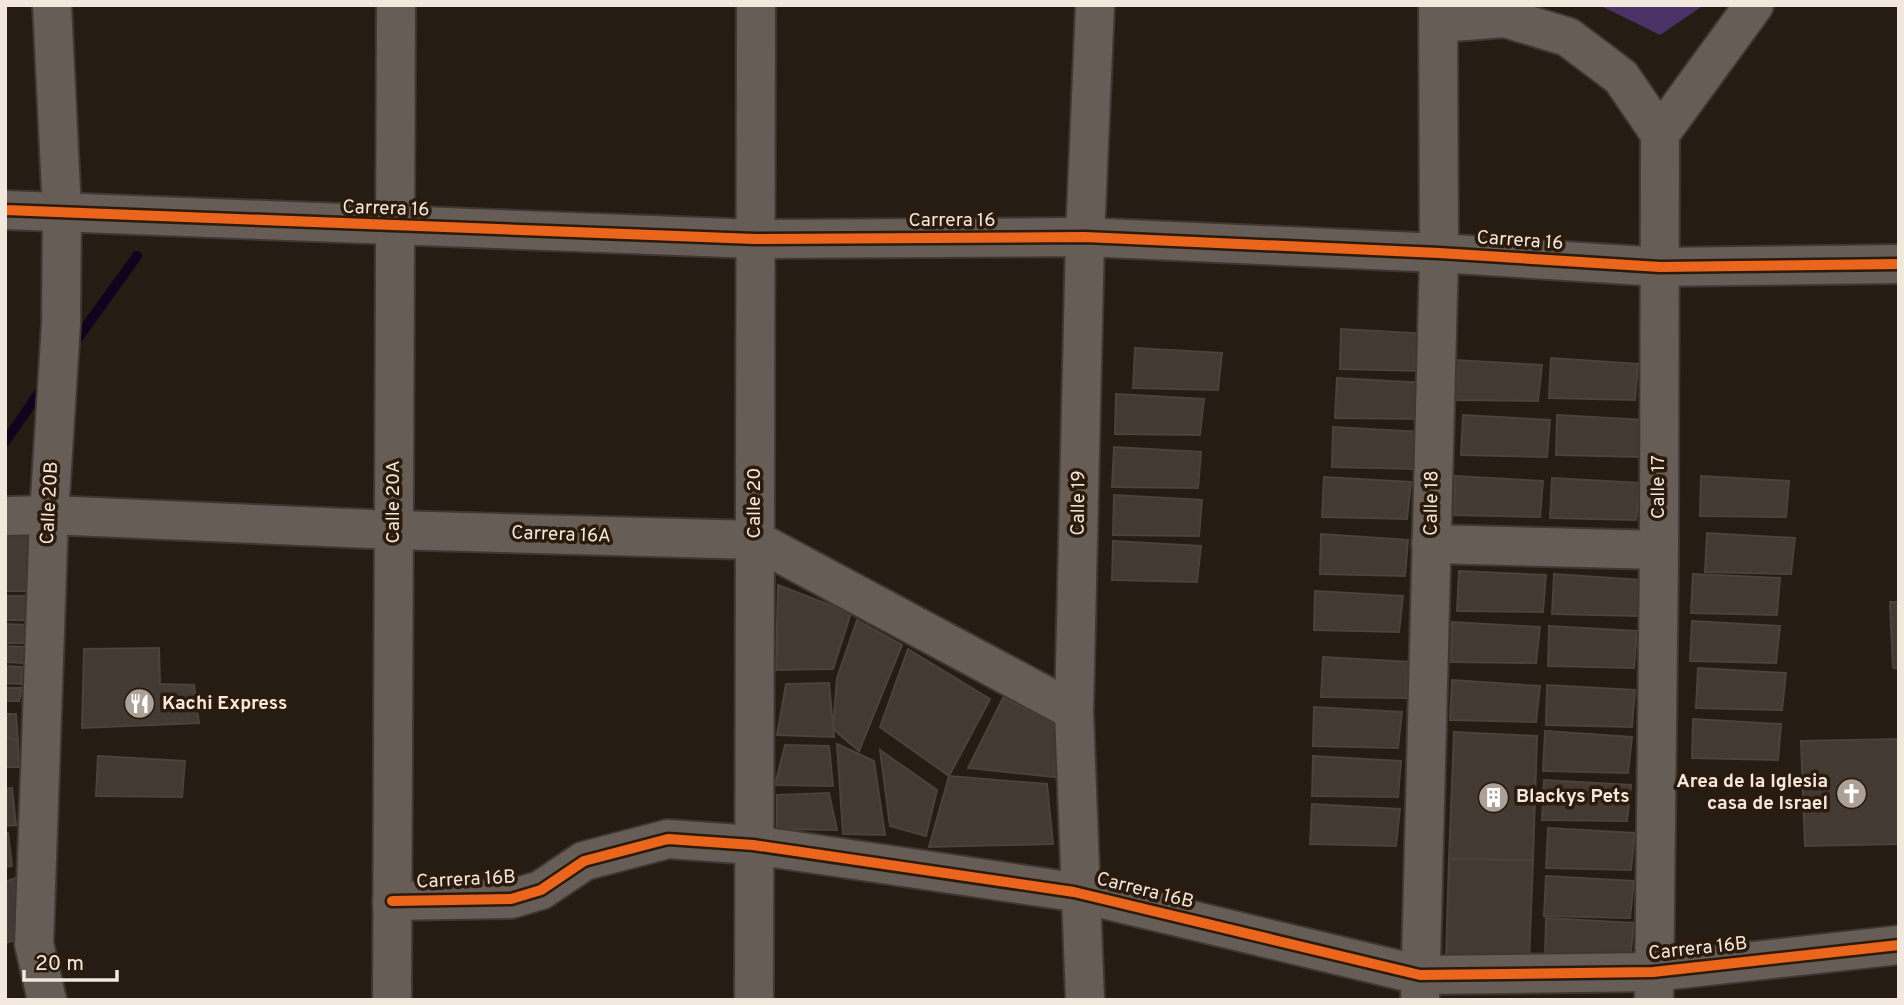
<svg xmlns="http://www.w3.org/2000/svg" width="1904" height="1005" font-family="Overpass,sans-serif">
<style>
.green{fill:#4a3166}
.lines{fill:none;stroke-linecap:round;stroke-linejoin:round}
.stream{stroke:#0f031d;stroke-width:10}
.building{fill:#423a33;stroke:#4a423b;stroke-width:2}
.minor-casing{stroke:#3f3832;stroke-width:42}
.minor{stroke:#655d56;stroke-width:38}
.cycleway-casing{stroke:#2c1b0c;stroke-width:15}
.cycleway{stroke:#eb651d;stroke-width:10}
.labels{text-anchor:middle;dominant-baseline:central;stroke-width:7;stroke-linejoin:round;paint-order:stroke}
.street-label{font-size:19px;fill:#f3e8de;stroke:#2c1b0c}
.poi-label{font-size:19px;font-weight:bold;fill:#f3e8de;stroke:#2c1b0c;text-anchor:start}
</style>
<rect width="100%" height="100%" fill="#251c13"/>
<polygon class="green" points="1599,5 1704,5 1660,35"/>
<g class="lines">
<g class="stream">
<polyline points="72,346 137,256"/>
<polyline points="5,442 43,387"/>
</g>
</g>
<g class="building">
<polygon points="1341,329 1429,334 1425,371 1340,369"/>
<polygon points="1135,348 1222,353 1218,390 1133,388"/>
<polygon points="1551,358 1638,364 1635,400 1549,398"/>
<polygon points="1454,360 1542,365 1538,401 1453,400"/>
<polygon points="1337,378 1425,383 1421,419 1335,418"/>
<polygon points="1116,394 1204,399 1200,435 1115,434"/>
<polygon points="1463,415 1550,420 1547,457 1461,455"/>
<polygon points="1557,415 1644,420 1641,457 1556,455"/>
<polygon points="1333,427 1421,432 1417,469 1332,467"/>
<polygon points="1114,447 1201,452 1198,488 1112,487"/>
<polygon points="1455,476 1543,481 1540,517 1454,515"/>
<polygon points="1701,476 1789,481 1786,517 1700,516"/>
<polygon points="1324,477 1411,482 1407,519 1322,517"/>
<polygon points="1552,478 1640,483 1636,520 1550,518"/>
<polygon points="1114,495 1202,500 1199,536 1113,535"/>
<polygon points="29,526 26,591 5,591 5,527"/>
<polygon points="1707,533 1795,538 1791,574 1705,572"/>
<polygon points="1321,534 1408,540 1405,576 1320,574"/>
<polygon points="1113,541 1201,546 1197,582 1112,580"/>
<polygon points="1459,571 1546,575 1543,612 1457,611"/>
<polygon points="1554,574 1641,580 1638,616 1552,614"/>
<polygon points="1693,574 1780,578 1777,615 1691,613"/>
<polygon points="778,585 851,613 833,669 776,670"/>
<polygon points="1315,591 1403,596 1399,632 1314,630"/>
<polygon points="5,596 28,596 26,620 5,620"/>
<polygon points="1890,602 1899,602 1899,669 1893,668"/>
<polygon points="857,620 902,645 859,751 833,729 837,678"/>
<polygon points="1692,621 1780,626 1776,663 1690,661"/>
<polygon points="1452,622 1540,627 1536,663 1451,662"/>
<polygon points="5,624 25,625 24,643 5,643"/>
<polygon points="1549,626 1637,631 1634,668 1548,666"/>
<polygon points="5,646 25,647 24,663 5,662"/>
<polygon points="159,648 160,684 194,685 199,723 82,728 84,649"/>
<polygon points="908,649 990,699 949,776 880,727"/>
<polygon points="1323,657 1411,662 1407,698 1321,697"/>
<polygon points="5,666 22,667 21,684 5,683"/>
<polygon points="1698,668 1786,673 1782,710 1696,708"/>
<polygon points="1452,680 1540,686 1536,722 1450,720"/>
<polygon points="829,683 834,737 777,735 786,684"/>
<polygon points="1547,685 1635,690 1632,727 1546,725"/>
<polygon points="5,688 22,688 19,701 5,701"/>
<polygon points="1003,698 1065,728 1063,778 968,768"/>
<polygon points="1314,707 1402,712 1398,748 1313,746"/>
<polygon points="5,714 16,714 18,741 5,737"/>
<polygon points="1693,719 1781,724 1778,760 1692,758"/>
<polygon points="1545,731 1632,737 1628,773 1543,771"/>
<polygon points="1454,732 1537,736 1533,860 1449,859"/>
<polygon points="5,737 18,741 19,767 5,767"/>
<polygon points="1899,739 1899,844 1805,846 1801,741"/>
<polygon points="837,744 874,761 885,835 843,834"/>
<polygon points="785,745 829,746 833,786 775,785"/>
<polygon points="880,750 937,790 926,836 890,826"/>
<polygon points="98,756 185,761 182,797 96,796"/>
<polygon points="1313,756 1401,761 1398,797 1312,796"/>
<polygon points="949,776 1047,784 1053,844 929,847"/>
<polygon points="1544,780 1631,785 1627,821 1542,820"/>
<polygon points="12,788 16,825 5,826 5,789"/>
<polygon points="829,793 837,830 777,829 777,795"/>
<polygon points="1312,804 1400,809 1396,846 1310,844"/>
<polygon points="1548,828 1635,833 1631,870 1546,868"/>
<polygon points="5,833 8,833 12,866 5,867"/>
<polygon points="1449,859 1533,860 1529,962 1446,960"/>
<polygon points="24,875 29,937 5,943 5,882"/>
<polygon points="1546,876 1634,881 1630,918 1544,916"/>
<polygon points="1546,918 1634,923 1630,960 1545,958"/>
</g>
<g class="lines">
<defs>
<g id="minor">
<polyline points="1439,23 1505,18 1568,37 1621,77 1660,134"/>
<polyline points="5,210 755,239 1085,237 1439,253 1660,267 1899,264"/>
<polyline points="5,516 49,515 394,530 755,540 1074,711"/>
<polyline points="1431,544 1659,550"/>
<polyline points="392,901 511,899 541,890 584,861 668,839 753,845 1074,892 1420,975 1653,972 1899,945"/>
<polyline points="47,1000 34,944 49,515 61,324 62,212 52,5"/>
<polyline points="392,1000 396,5"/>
<polyline points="754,1000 756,5"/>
<polyline points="1085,1000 1074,711 1085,237 1095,5"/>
<polyline points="1420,1000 1439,253 1438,5"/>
<polyline points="1654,1000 1659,550 1660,134 1754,5"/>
</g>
</defs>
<use href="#minor" class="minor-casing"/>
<use href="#minor" class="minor"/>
<defs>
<g id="cycleway">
<polyline points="5,210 755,239 1085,237 1439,253 1660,267 1899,264"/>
<polyline points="392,901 511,899 541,890 584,861 668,839 753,845 1074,892 1420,975 1653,972 1899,945"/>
</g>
</defs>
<use href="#cycleway" class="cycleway-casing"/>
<use href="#cycleway" class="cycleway"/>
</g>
<defs>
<symbol id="restaurant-disc" viewBox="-11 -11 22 22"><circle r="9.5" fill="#aba197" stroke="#2c1b0c"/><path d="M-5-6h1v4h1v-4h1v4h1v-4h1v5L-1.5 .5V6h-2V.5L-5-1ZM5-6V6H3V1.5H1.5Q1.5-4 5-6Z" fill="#fff"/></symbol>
<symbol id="church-disc" viewBox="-11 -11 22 22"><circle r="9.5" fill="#aba197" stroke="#2c1b0c"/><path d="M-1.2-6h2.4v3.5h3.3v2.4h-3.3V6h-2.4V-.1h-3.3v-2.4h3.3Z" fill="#fff"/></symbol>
<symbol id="building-disc" viewBox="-11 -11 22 22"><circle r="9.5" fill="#aba197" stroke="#2c1b0c"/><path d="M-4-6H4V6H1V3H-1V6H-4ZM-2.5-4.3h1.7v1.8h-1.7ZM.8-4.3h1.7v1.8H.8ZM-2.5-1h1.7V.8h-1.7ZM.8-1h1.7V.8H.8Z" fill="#fff"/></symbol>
</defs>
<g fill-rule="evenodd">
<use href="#restaurant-disc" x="122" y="686" width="35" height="35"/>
<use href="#church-disc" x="1834" y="776" width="35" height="35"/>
<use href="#building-disc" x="1476" y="780" width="35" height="35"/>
</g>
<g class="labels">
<g class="street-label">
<text transform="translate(386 209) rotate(2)">Carrera 16</text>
<text x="952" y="221">Carrera 16</text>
<text transform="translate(1520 241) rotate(4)">Carrera 16</text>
<text transform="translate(1659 487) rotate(-90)">Calle 17</text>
<text transform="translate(394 502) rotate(-90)">Calle 20A</text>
<text transform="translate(50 503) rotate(-87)">Calle 20B</text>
<text transform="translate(755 503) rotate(-90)">Calle 20</text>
<text transform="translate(1079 503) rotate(-89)">Calle 19</text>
<text transform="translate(1432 503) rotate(-89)">Calle 18</text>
<text transform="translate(561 535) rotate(2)">Carrera 16A</text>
<text transform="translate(466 880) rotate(-3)">Carrera 16B</text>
<text transform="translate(1145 891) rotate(14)">Carrera 16B</text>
<text transform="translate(1698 949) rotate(-6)">Carrera 16B</text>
</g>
<g class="poi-label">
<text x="162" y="704">Kachi Express</text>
<text x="1828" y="782" text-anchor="end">Area de la Iglesia<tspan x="1828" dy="22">casa de Israel</tspan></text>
<text x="1516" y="797">Blackys Pets</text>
</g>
</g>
<rect width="1904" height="1005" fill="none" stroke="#f3e8de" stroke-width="14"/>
<path d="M24 970v10h93v-10" fill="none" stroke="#f3e8de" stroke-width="3.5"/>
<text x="35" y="970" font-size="21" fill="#f3e8de" stroke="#2c1b0c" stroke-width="5" paint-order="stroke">20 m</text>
</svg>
